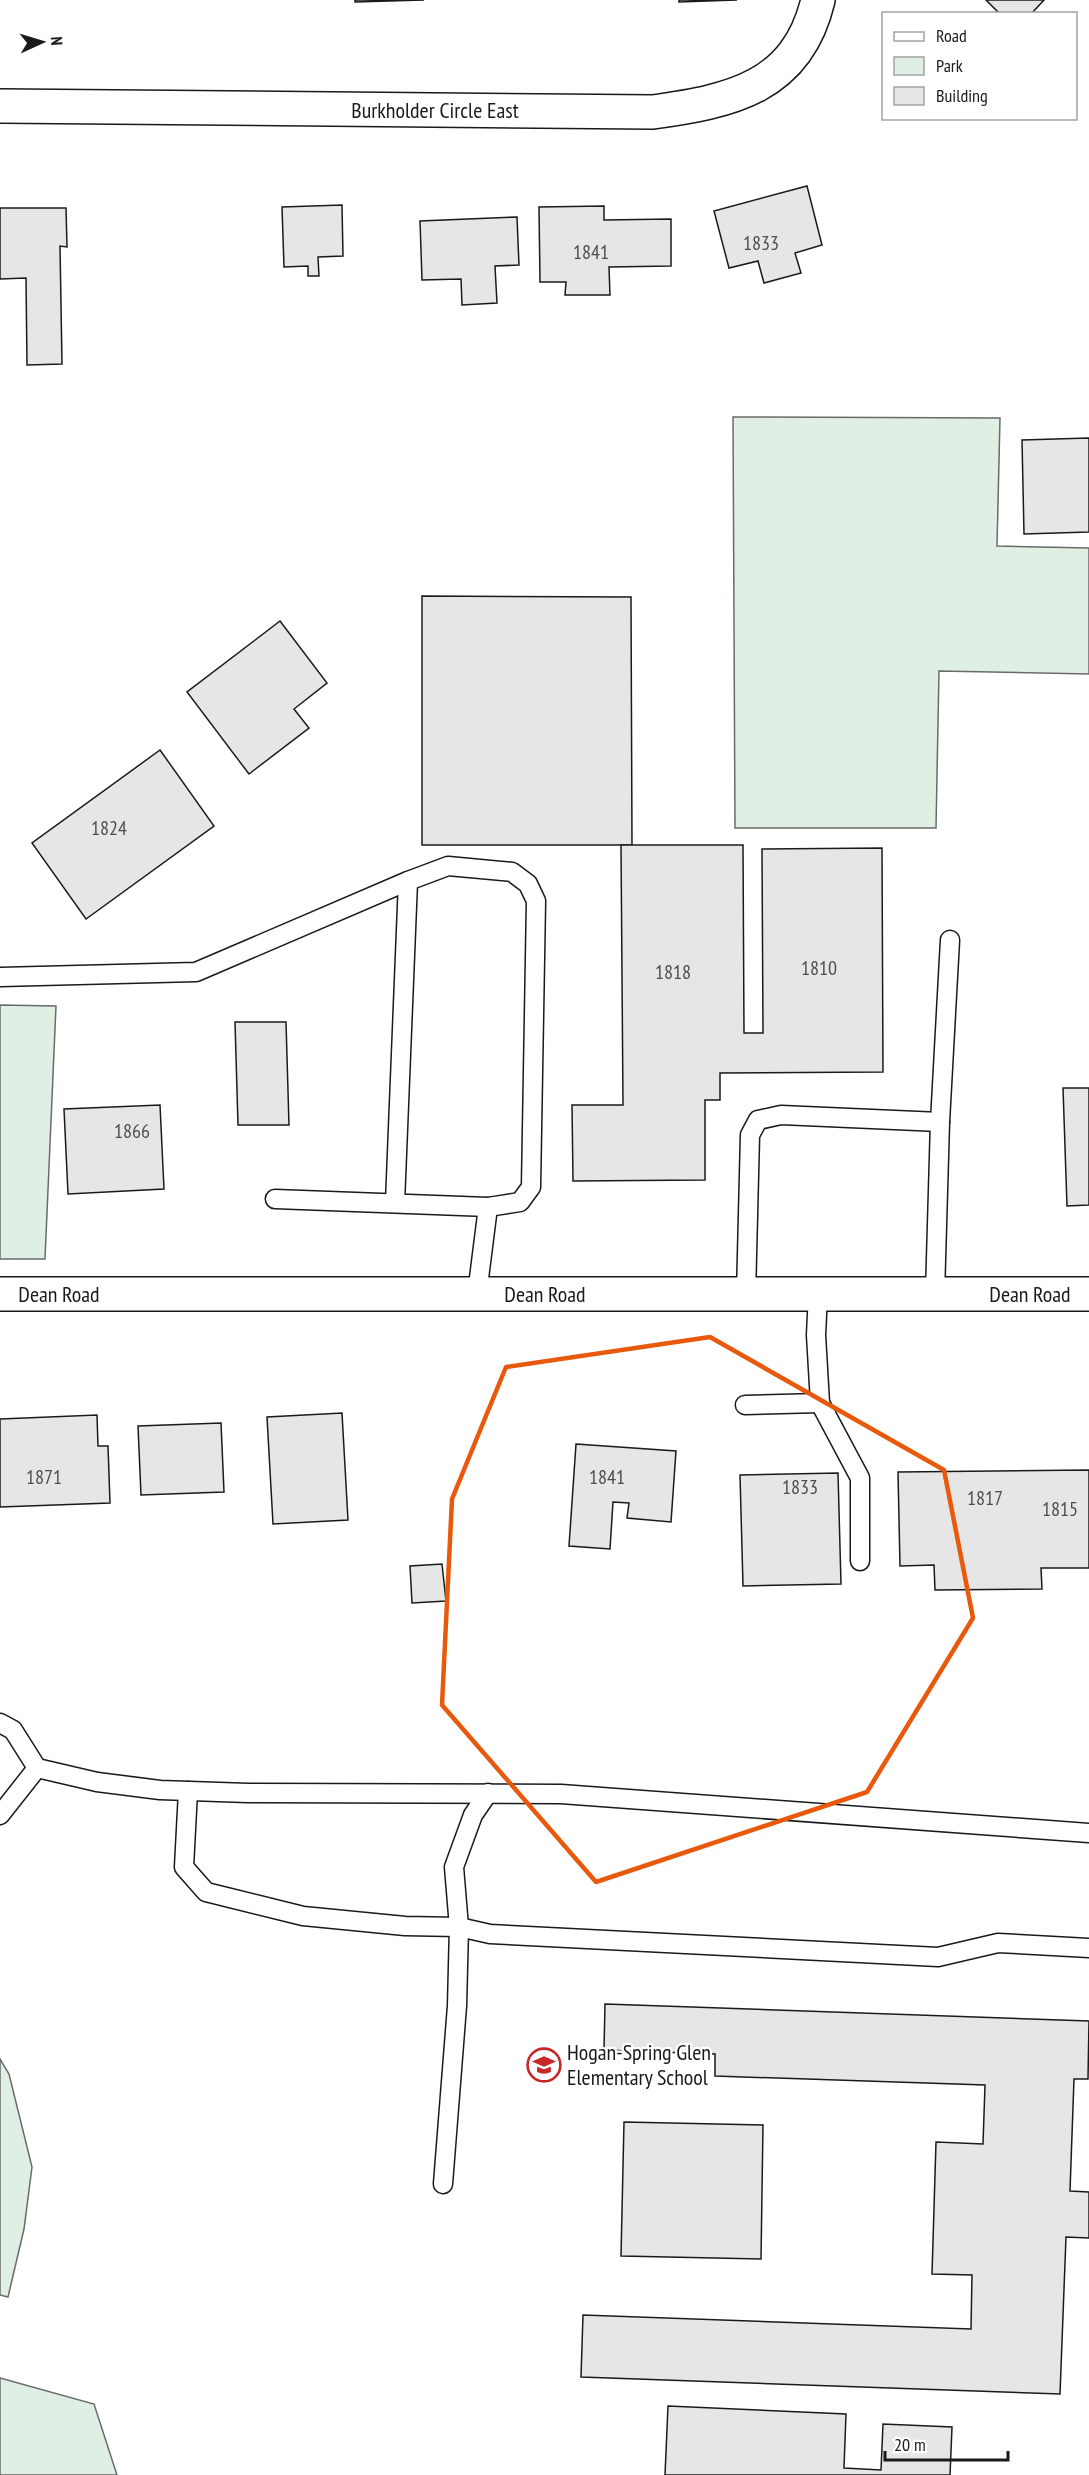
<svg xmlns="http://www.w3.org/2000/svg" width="1089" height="2475" font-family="'PT Sans Narrow',sans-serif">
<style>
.green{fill:#e0efe3;stroke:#6a6a6a;stroke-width:1.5}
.building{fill:#e6e6e6;stroke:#1a1a1a;stroke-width:1.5}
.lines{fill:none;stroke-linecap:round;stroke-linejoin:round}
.service-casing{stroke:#1a1a1a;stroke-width:21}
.minor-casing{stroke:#1a1a1a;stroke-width:36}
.secondary-casing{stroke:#1a1a1a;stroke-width:36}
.service{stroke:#fff;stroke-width:18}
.minor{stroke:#fff;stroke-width:33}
.secondary{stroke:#fff;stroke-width:33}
.marked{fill:none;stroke:#e8590c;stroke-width:4.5;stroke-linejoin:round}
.labels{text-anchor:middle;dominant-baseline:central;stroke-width:4.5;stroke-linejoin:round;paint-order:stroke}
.number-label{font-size:20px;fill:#4d4d4d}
.street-label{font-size:22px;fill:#1a1a1a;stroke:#fff}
.poi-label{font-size:22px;fill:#1a1a1a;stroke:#fff;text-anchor:start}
</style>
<rect width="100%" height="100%" fill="#fff"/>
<g class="green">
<polygon points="733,417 1000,418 997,546 1089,548 1089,674 939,671 936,828 735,828"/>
<polygon points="0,1005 56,1006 45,1259 0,1259"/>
<polygon points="0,2059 9,2074 32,2167 24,2229 8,2297 0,2295"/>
<polygon points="0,2378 94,2404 117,2475 0,2475"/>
</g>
<g class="building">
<polygon points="355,0 424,0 355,2"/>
<polygon points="679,0 737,0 679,2"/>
<polygon points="986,0 1044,0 1031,14 1000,14"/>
<polygon points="807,186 822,245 795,253 801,273 764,283 758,261 729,268 714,211"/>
<polygon points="342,205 343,256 318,257 319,276 308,276 308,266 284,267 282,207"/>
<polygon points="604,206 604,220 671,219 671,266 609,267 610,295 565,295 566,282 540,282 539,207"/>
<polygon points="0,208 66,208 67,247 60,246 62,364 27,365 26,278 0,279"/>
<polygon points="517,217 519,265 495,266 497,303 462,305 461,279 422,280 420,221"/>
<polygon points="1089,438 1089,532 1024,534 1022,440"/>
<polygon points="422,596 631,597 632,845 422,845"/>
<polygon points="280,621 327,683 294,709 309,728 249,774 187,692"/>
<polygon points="160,750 214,826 86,919 32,843"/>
<polygon points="621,845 743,845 744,1033 763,1033 762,849 882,848 883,1072 720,1073 720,1100 705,1100 705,1180 573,1181 572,1105 623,1105"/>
<polygon points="235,1022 286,1022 289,1125 238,1125"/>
<polygon points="1063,1088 1089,1088 1089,1205 1067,1206"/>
<polygon points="160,1105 164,1189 68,1194 64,1109"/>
<polygon points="342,1413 348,1520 273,1524 267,1417"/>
<polygon points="97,1415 98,1446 108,1446 110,1503 0,1507 0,1419"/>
<polygon points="221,1423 224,1492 141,1495 138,1426"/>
<polygon points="576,1444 676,1451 671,1522 627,1518 629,1503 613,1502 610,1549 569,1546"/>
<polygon points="1089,1470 1089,1568 1041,1568 1042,1589 935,1590 934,1565 900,1566 898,1472"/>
<polygon points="838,1473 841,1584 743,1586 740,1475"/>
<polygon points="442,1564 446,1601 412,1603 410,1566"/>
<polygon points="605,2004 1089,2021 1088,2079 1074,2079 1070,2191 1089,2192 1089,2238 1066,2237 1060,2394 581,2377 583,2315 971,2329 972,2275 932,2274 936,2142 983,2144 985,2085 715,2076 715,2054 604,2050"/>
<polygon points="624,2122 763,2125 761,2259 621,2256"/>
<polygon points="668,2406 846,2414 844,2468 881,2470 883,2424 952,2427 950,2475 665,2475"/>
</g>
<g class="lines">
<defs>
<g id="service">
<polyline points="0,977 196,972 408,881 448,866 512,872 528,884 536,901 531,1187 520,1202 488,1207 275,1199"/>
<polyline points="395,1203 408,881"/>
<polyline points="477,1294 488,1207"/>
<polyline points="818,1294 816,1335 820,1403 860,1478 860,1561"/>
<polyline points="935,1294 940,1122 950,940"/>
<polyline points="746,1295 750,1135 758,1120 781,1115 940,1122"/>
<polyline points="745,1405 820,1403"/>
<polyline points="0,1723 13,1730 37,1768 97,1782 160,1790 248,1793 561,1794 1089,1833"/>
<polyline points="188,1791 184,1867 206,1892 303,1916 405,1926 459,1927 490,1934 938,1957 998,1943 1089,1948"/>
<polyline points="0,1815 37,1768"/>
<polyline points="443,2184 457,2006 459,1927 454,1867 473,1815 488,1793"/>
</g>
<path id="minor" d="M0 106 653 112C731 101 797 88 818 0"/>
<polyline id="secondary" points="0,1294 1089,1294"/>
</defs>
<use href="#service" class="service-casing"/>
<use href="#minor" class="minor-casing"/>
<use href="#secondary" class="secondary-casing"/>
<use href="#service" class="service"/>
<use href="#minor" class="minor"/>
<use href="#secondary" class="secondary"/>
</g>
<path class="marked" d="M710 1337 944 1470 973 1618 867 1792 596 1882 442 1705 452 1499 506 1367Z"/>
<defs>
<symbol id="school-ring" viewBox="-11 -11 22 22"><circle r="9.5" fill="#fff" stroke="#c62828" stroke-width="1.5"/><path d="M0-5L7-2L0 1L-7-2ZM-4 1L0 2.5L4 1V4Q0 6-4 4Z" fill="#c62828"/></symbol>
</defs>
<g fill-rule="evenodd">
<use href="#school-ring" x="525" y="2046" width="38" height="38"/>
</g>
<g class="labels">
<g class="number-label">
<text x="761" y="243">1833</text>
<text x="591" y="252">1841</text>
<text x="109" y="828">1824</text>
<text x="819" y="968">1810</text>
<text x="673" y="972">1818</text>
<text x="132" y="1131">1866</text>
<text x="44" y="1477">1871</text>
<text x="607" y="1477">1841</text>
<text x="800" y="1487">1833</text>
<text x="985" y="1498">1817</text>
<text x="1060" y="1509">1815</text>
</g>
<g class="street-label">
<text x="435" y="110">Burkholder Circle East</text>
<text x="59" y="1294">Dean Road</text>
<text x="545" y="1294">Dean Road</text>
<text x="1030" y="1294">Dean Road</text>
</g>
<g class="poi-label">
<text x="567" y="2052">Hogan-Spring Glen<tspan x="567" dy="25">Elementary School</tspan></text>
</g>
</g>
<rect x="882" y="12" width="195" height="108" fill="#ffffff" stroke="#a3a3a3" stroke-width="1.5"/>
<rect x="894" y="32" width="30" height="9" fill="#ffffff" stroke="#a3a3a3" stroke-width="1.5"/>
<text x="936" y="42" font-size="18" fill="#1a1a1a">Road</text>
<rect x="894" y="57" width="30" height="18" fill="#e0efe3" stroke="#a3a3a3" stroke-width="1.5"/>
<text x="936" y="72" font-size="18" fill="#1a1a1a">Park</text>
<rect x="894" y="87" width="30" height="18" fill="#e6e6e6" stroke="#a3a3a3" stroke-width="1.5"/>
<text x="936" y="102" font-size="18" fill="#1a1a1a">Building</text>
<g transform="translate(42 42) rotate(86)" stroke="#ffffff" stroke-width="4.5" paint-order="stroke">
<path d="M0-4.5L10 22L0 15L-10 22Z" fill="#1a1a1a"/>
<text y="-9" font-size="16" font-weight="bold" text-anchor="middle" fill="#1a1a1a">N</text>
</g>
<path d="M885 2451v9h123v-9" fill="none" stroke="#1a1a1a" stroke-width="3"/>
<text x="894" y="2451" font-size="18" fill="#1a1a1a" stroke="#ffffff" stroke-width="4.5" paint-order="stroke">20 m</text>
</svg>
